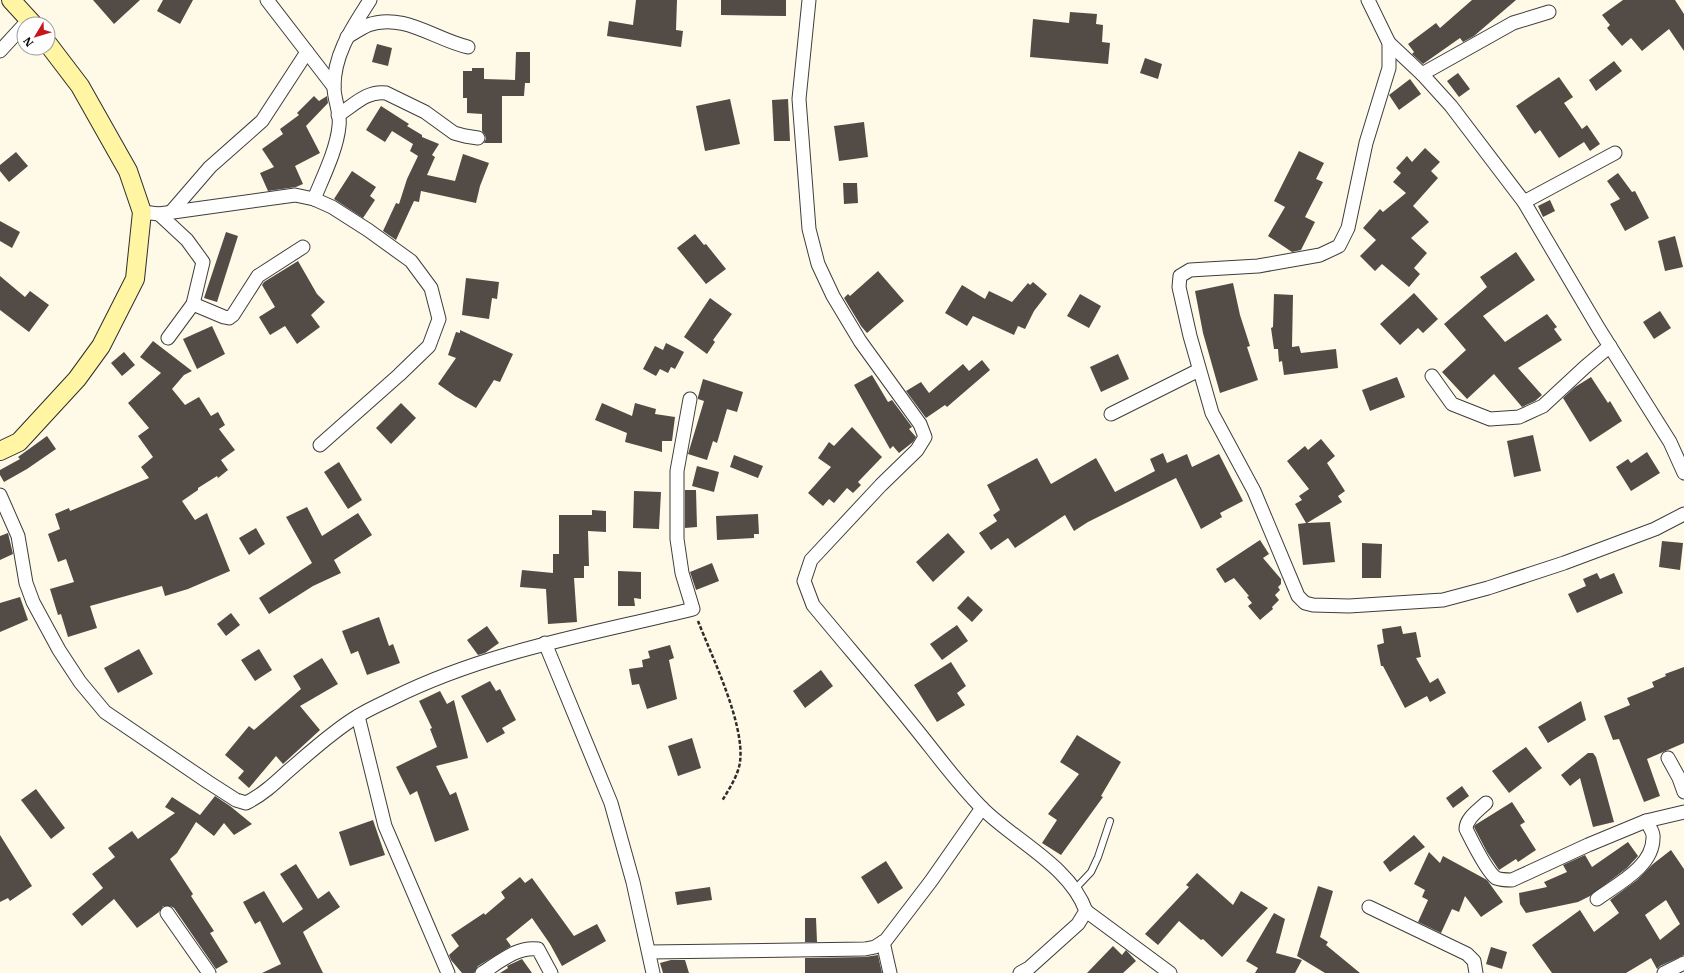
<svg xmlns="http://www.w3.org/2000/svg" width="1684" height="973" font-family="'IBM Plex Serif',serif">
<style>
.building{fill:#534b45;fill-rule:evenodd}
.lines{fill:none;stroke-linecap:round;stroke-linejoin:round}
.lane-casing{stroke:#3d3d3d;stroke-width:8}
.street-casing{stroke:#3d3d3d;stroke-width:15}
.secondary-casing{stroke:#2c2c2c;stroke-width:20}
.path{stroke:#2c2c2c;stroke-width:2.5;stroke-dasharray:4 2;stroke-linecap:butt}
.lane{stroke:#fff;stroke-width:6}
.street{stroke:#fff;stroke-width:13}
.secondary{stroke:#fff5a2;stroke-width:18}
</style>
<rect width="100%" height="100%" fill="#fffae7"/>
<g class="building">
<polygon points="93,0 140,0 114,24"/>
<polygon points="163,0 193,0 180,24 157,11"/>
<polygon points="636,0 677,0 676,30 683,31 681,47 607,36 609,21 633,25"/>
<polygon points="721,0 786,0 786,16 721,15"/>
<polygon points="1472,0 1516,0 1474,36 1463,42 1460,38 1423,64 1412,54 1414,52 1408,44 1436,23 1440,28"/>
<polygon points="1623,0 1675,0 1684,14 1684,51 1669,29 1642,51 1631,38 1622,46 1607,28 1610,25 1602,15"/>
<polygon points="1070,12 1097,14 1096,24 1103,25 1102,42 1110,43 1108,64 1030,57 1033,19 1069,23"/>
<polygon points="377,44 392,48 388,66 372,62"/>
<polygon points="516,52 530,52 530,83 525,83 524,96 502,96 502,143 484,143 486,139 485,135 482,131 482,114 467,113 467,98 463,98 463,71 472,71 472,68 484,68 484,79 515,80"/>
<polygon points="1145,58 1162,64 1158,79 1140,73"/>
<polygon points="1614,61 1622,71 1596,91 1589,80"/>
<polygon points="1458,73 1470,89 1459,97 1447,81"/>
<polygon points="1559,77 1573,97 1564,103 1582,129 1587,125 1600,144 1590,151 1584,142 1559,158 1540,130 1535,134 1516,106"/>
<polygon points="1410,79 1421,94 1399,110 1389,95"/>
<polygon points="314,96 319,101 327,96 328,103 306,126 320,153 295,166 303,184 296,187 268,191 260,173 274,167 262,149 283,134 280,129 299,115 297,113"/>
<polygon points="730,99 740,144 705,151 696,106"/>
<polygon points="788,99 790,141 774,141 772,100"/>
<polygon points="381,106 409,124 407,126 422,135 422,137 439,144 432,155 435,157 427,175 455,181 463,154 489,163 480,186 476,203 421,191 419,202 414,201 396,240 383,231 396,203 399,204 407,179 418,156 410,151 413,144 392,131 385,142 366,130"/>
<polygon points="864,122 868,157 839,161 834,126"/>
<polygon points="1425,148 1440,162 1431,171 1438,178 1413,206 1429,222 1411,238 1427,253 1414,268 1420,274 1409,287 1382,264 1375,271 1360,256 1376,240 1363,228 1380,209 1383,212 1406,193 1393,182 1401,173 1396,168 1407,156 1412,162"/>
<polygon points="1299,151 1324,163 1316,179 1323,182 1305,217 1315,222 1301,250 1292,252 1268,236 1285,207 1274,201"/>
<polygon points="16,152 28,166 9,182 0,171 0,165"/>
<polygon points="352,171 376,187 370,196 375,200 363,218 334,199"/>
<polygon points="1618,173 1632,192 1635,191 1649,218 1625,231 1610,204 1620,199 1607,181"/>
<polygon points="843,183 857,183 858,203 844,204"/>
<polygon points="1550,200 1555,211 1543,217 1538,206"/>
<polygon points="0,221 20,232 12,248 0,241"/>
<polygon points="226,232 238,236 217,302 204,298"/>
<polygon points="695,234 704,245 706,244 726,269 706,284 677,248"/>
<polygon points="1675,236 1683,267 1665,271 1658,241"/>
<polygon points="1516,252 1535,280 1483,316 1505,342 1547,314 1557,327 1554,329 1562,340 1518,368 1542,395 1535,401 1522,407 1494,374 1467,399 1442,372 1466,350 1444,324 1487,287 1480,277"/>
<polygon points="298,261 317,294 325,302 311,315 320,327 297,344 285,326 270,335 259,317 275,307 262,285 264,282"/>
<polygon points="878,271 904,301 867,333 861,326 844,298 848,294 850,296"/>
<polygon points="0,276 25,297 30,291 49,305 29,332 0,310"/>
<polygon points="466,278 499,282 497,299 492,298 489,319 462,315"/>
<polygon points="1033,282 1047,294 1034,311 1025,329 1018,326 1014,335 973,316 967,326 945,313 962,285 985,299 989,291 1012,302 1028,283 1030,285"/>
<polygon points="1233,283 1240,315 1250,346 1247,347 1258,380 1220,393 1203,333 1195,291"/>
<polygon points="1414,293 1438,319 1423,333 1418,328 1400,345 1380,324"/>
<polygon points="1080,294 1101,306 1089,328 1067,316"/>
<polygon points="1274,294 1293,295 1292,347 1299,346 1301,353 1336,349 1338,368 1284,375 1282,361 1279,362 1278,349 1274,349 1271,328 1273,327"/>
<polygon points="710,298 732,314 713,340 715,342 707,354 684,337"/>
<polygon points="1660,311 1671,328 1654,339 1643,322"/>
<polygon points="212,326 225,354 197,369 183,339"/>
<polygon points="460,330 513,354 500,382 494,380 476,408 455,396 438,384 456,358 448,355 456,332 460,333"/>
<polygon points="153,341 192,371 184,375 172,389 185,405 199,397 211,416 218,412 225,425 219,429 235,450 221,460 228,470 218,478 217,476 198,488 198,490 182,501 195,520 207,513 230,571 188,589 165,596 162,586 90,606 97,628 68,637 61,614 58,615 50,589 74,582 66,559 58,562 48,534 60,529 55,514 69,508 70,511 149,478 141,467 153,457 138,436 149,428 128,403 161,373 140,357"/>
<polygon points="666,343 684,352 675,369 671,367 668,373 660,369 656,376 643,369 655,346 663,350"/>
<polygon points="124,352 135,365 122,376 111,363"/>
<polygon points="1118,354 1129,379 1101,392 1090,367"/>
<polygon points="982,360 990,370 947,407 945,405 926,418 906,391 921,382 929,393 963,364 969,371"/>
<polygon points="872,375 888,402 892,400 912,427 909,429 916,437 913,442 899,453 893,446 890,449 854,385"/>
<polygon points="1397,377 1405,397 1370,411 1362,390"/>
<polygon points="1591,377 1608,403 1610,401 1622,421 1590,442 1563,398 1575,387"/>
<polygon points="703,379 743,392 737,412 727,409 717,443 713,441 707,460 688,454 704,401 698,399 698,397"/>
<polygon points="401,403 416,418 391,444 376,428"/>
<polygon points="602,403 632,416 635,403 656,409 655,414 675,417 672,441 662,441 662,452 625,442 627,433 595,420"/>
<polygon points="852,427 882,457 858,482 861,485 853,493 847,488 834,503 829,499 823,506 808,493 831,467 818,458 829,442 834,446"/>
<polygon points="1533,435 1541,471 1514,477 1507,441"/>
<polygon points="47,436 56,449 27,469 4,482 0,475 0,470 20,459 18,457"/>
<polygon points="1321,439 1335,456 1327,463 1345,491 1338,496 1342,502 1307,523 1330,522 1335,562 1303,565 1298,524 1306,523 1295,504 1302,500 1299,496 1309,489 1287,461 1305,446 1308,450"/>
<polygon points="1647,452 1660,473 1631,491 1616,467 1628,459 1631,463"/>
<polygon points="1163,453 1167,463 1187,454 1192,467 1219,454 1243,501 1220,513 1222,517 1201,529 1176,478 1088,522 1074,531 1065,515 1015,548 1008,538 991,550 979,533 997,521 993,515 1000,510 987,485 1037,458 1051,484 1096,458 1115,492 1155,471 1150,459"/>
<polygon points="734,455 763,466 758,478 730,467"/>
<polygon points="339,462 362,500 348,509 324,472"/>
<polygon points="697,466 719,472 714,492 692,486"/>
<polygon points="685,490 696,490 697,527 685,528"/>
<polygon points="634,491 661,492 659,529 633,528"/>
<polygon points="307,507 322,536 358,513 372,535 334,560 341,573 313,586 269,614 259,598 312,563 286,517"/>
<polygon points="592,510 606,511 606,532 588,531 589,566 584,566 584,578 574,578 577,622 548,624 546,589 520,587 522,570 553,573 553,554 559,554 559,515 592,515"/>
<polygon points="758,514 759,534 754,534 754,538 717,540 716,516"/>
<polygon points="256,528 265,544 249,555 239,538"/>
<polygon points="8,533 13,554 0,560 0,536"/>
<polygon points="948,533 965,552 933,582 916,562"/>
<polygon points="1260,540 1269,554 1263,558 1281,579 1281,584 1278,587 1280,590 1275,595 1279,600 1272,607 1273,609 1260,620 1248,606 1252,603 1247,597 1249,596 1234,578 1225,583 1216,569"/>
<polygon points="1662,541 1683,543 1680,570 1659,567"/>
<polygon points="1362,543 1382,544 1381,578 1362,578"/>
<polygon points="712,563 719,581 696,590 690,572"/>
<polygon points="618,571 641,572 641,599 634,598 635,606 618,606"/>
<polygon points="1597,573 1600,579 1614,573 1623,593 1577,613 1568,594 1586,586 1583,579"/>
<polygon points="968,596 983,610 972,622 957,608"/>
<polygon points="20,597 28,620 0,632 0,603"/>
<polygon points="231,613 240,625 226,636 217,624"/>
<polygon points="379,617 389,646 393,644 400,663 367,675 358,651 351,654 342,631"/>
<polygon points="957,625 968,641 942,660 930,644"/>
<polygon points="487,626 499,643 485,653 478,655 467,640"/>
<polygon points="1401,626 1403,634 1416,632 1421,657 1416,658 1430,683 1438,678 1446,693 1430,702 1427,696 1405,708 1383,666 1381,666 1377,645 1384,643 1382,629"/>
<polygon points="670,645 674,658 669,660 677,699 647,709 639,684 632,685 629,669 643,667 642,660 650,658 648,651"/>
<polygon points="139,649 153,674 118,693 104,668"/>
<polygon points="259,649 272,670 255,681 241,660"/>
<polygon points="322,658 338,684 300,706 320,730 283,764 276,756 249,788 238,778 244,771 225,755 249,726 254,730 301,689 293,676"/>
<polygon points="951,662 966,686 957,693 965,705 937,722 914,685"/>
<polygon points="1684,667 1684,743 1647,759 1660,796 1644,802 1619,739 1613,740 1604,716 1630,705 1627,698 1654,687 1652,682 1666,676 1665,674"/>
<polygon points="821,670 833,686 805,708 793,691"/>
<polygon points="490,681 496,691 500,689 516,720 502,728 505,733 487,743 461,696"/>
<polygon points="440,691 447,704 454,700 468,758 436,766 450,795 456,792 469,830 435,842 417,791 410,795 396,767 437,747 430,729 432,728 419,701"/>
<polygon points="1581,701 1586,720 1548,743 1538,727"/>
<polygon points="1077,735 1121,762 1101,796 1103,797 1061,855 1042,843 1057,820 1048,814 1079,774 1060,762"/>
<polygon points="692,738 701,768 678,776 668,746"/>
<polygon points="1526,747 1542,768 1509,793 1492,771"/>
<polygon points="1588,753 1593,753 1596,757 1614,822 1593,827 1580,778 1570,786 1561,775"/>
<polygon points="1462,786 1469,796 1453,808 1446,798"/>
<polygon points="36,789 65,828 51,839 21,800"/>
<polygon points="215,796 230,806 252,824 234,835 224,823 214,836 196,822 177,853 170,859 193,894 191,896 214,931 210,933 228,962 216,969 174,908 170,906 163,906 159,912 137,928 114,899 82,926 72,914 103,888 92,874 115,857 108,848 132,831 138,839 175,813 165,807 172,797 200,815"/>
<polygon points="1512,802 1525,822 1520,825 1536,850 1518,862 1516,859 1499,870 1487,852 1474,827 1475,825"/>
<polygon points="373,820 385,855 350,866 339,832"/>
<polygon points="0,835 32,886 10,901 8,898 0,902"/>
<polygon points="1414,835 1425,847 1390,872 1383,862"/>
<polygon points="1628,842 1638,856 1627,868 1590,896 1578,902 1526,913 1520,904 1519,893 1547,887 1544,882 1567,872 1563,865 1585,855 1592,867"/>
<path d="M1671 850 1684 869V955L1660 966 1657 969 1651 958 1626 973H1552L1532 945 1580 910 1594 932 1619 913 1610 900 1637 880 1653 864ZM1666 900 1680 924 1660 940 1645 915Z"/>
<polygon points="1429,852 1440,863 1443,856 1487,880 1503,902 1481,917 1465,896 1459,912 1452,909 1441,933 1418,922 1428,900 1422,897 1425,890 1414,884"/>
<polygon points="886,861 903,888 878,904 861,877"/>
<polygon points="296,864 318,899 329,891 340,907 303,932 323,973 262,973 281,964 260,921 255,924 243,902 264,891 283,923 303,909 280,874"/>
<polygon points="1197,873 1233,905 1241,891 1268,908 1222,957 1203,939 1201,940 1179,921 1158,945 1145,934 1189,887 1186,885"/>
<polygon points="520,877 525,883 532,878 574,936 597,924 606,941 562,966 550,944 532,918 506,939 511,946 478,966 474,973 462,973 451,960 449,955 459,946 451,935 484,913 485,915 505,898 501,892"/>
<polygon points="1318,886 1333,891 1320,937 1328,942 1326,945 1360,973 1325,973 1297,956"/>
<polygon points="710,887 712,900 677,905 675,892"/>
<polygon points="1274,913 1285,919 1276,953 1302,960 1295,973 1255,973 1258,968 1246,961"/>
<polygon points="805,918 816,918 817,942 805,942"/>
<polygon points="1113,946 1122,955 1126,950 1136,961 1123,973 1087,973"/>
<polygon points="1491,947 1507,952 1502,969 1486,964"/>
<polygon points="878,955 882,973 805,973 805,958 865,957"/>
<polygon points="522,959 532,973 500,973 508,968 507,966"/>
<polygon points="671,960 685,960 689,973 663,973 660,963"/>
</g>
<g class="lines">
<defs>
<polyline id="lane" points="1075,889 1091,872 1098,857 1110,821"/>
<g id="street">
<polyline points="267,0 334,87"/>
<path d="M809 0 799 99 809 229 818 264 833 296 860 341 920 424 925 437 917 450 881 485 811 560 804 581 813 605C846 645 880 684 912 724 935 752 956 782 982 808 1015 841 1070 866 1086 911L1078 924 1029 968 1020 973"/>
<polyline points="1368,0 1389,43 1389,68 1366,143 1348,228 1339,246 1320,255 1258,266 1190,270 1180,276 1179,287 1190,336 1212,413 1254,491 1298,596 1305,603 1313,605 1349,606 1443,600 1488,588 1564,563 1655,529 1684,514"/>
<path d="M347 37C354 33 361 28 368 25 403 12 436 40 468 47"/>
<polyline points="1389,43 1422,74 1451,106 1524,202 1599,329 1670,442 1684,473"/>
<polyline points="0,51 24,25"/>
<polyline points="1422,74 1513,23 1549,12"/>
<path d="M338 115C353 106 367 90 386 93L425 112 454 133 465 136 478 138"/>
<path d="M314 199C323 177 337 149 339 126 341 113 334 100 334 87 334 53 353 27 370 0"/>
<polyline points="1524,202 1615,153"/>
<polyline points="172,211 210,167 262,121 307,52"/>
<polyline points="142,212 159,214 295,195 314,199 332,207 368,230 411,261 431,288 439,319 429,346 399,375 320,445"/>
<polyline points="159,214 187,240 203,262 193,304 168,338"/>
<polyline points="193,304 224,317 229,318 233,315 258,276 303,247"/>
<polyline points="1432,376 1452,404 1490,419 1519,417 1543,406 1585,367 1610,346"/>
<polyline points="1111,414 1199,370"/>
<path d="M0 495 18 536 26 583 33 602 59 650 80 682 105 712 208 782 236 800 246 803C262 795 274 784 287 772 308 754 334 730 358 716 369 709 381 704 393 698 487 651 592 634 693 609L682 573 677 539V471L690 399"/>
<polyline points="545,643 611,803 633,882 653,973"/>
<polyline points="358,716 385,826 448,973"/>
<polyline points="1668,758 1679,778 1684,792"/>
<path d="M1486 803C1479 810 1466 818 1466 829 1472 841 1487 872 1496 878 1501 880 1507 880 1512 880L1588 845 1646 821 1684 812"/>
<path d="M1597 899C1617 884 1653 867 1653 838 1654 833 1649 826 1646 821"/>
<polyline points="1369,907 1467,954 1474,961 1476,973"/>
<polyline points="1086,911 1170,973"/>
<polyline points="167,913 209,973"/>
<polyline points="883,942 890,973"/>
<polyline points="649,952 865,949 875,947 886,940 931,881 982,808"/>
<path d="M482 973C498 963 517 946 538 949L551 973"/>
<polyline points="1664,973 1684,963"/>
</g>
<g id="secondary">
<polyline points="11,0 33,24"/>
<polyline points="0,451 19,442 77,379 101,346 135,279 142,212 128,171 80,86 48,44"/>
</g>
</defs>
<use href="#lane" class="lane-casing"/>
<use href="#street" class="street-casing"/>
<use href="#secondary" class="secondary-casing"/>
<path class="path" d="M698 621C712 657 745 724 740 762 738 776 729 789 722 801"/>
<use href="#lane" class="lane"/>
<use href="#street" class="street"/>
<use href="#secondary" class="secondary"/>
</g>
<g transform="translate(36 36) rotate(232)"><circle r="19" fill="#ffffff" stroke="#9d9d9d"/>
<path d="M0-3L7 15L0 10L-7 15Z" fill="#c5171d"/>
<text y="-6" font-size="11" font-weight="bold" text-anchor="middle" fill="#0a0a0a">N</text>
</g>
</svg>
